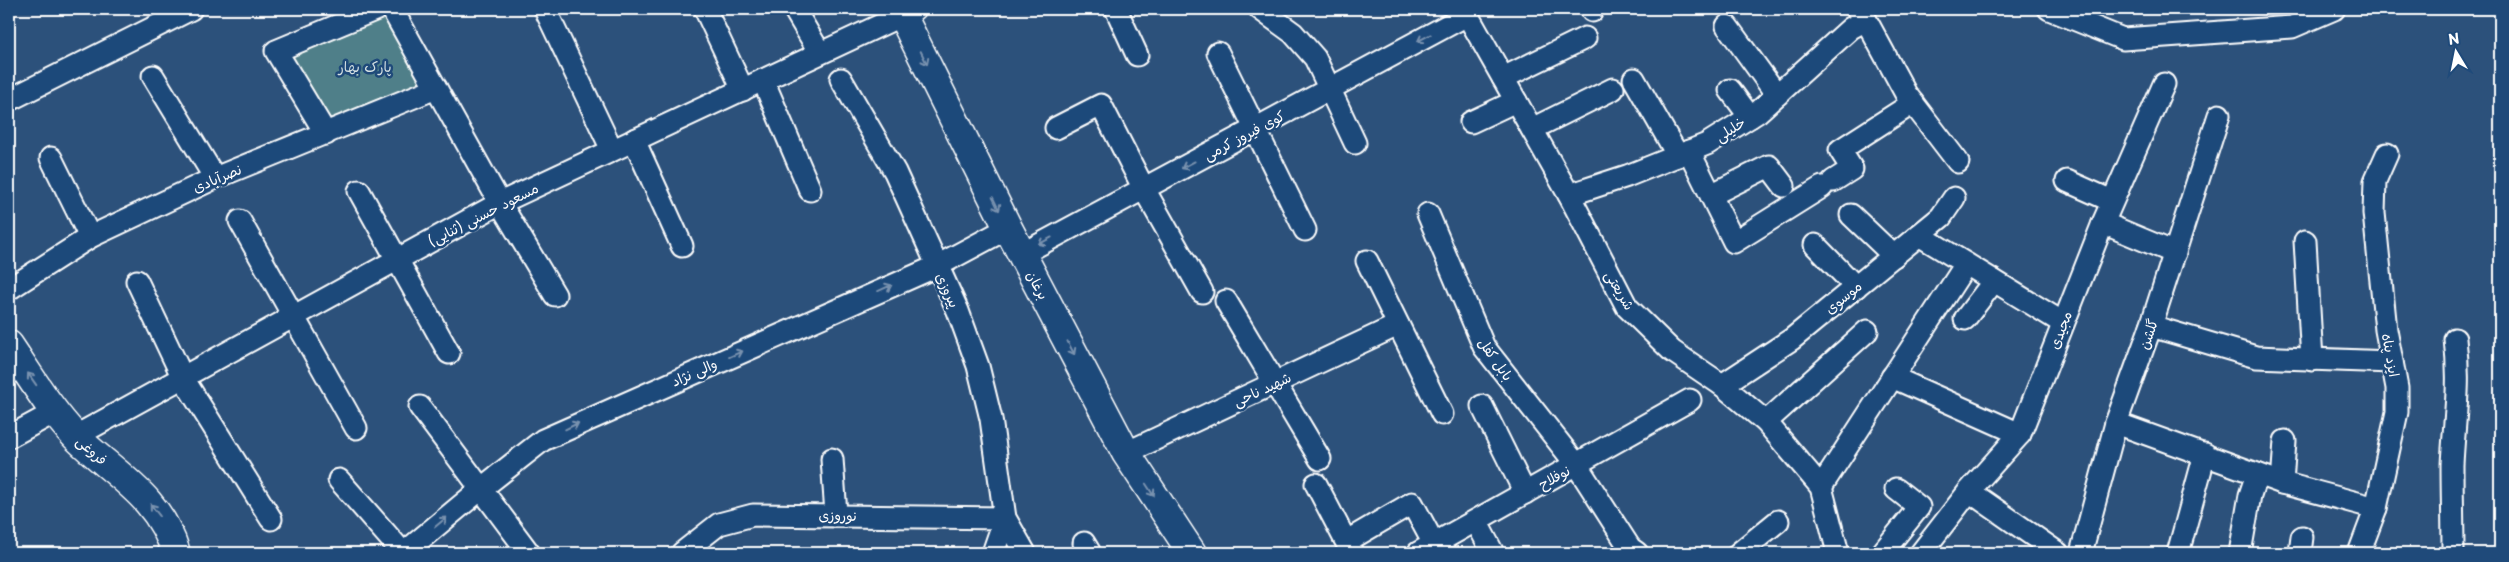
<svg xmlns="http://www.w3.org/2000/svg" width="2509" height="562" font-family="'Playpen Sans','Playpen Sans Arabic',sans-serif">
<style>
.park{fill:#507f89;stroke:#a8bfc4}
.lines{fill:none;stroke-linecap:round;stroke-linejoin:round}
.minor-casing{stroke:#fff;stroke-width:25}
.major-casing{stroke:#fff;stroke-width:31}
.minor{stroke:#1f4a7a;stroke-width:21}
.major{stroke:#1f4a7a;stroke-width:28}
.oneway{stroke:#7992af}
.labels{text-anchor:middle;dominant-baseline:central;stroke-width:5;stroke-linejoin:round;paint-order:stroke}
.park-label{font-size:14px;fill:#d3dfe2;stroke:#1f4a7a}
.street-label{font-size:14px;fill:#fff;stroke:#1f4a7a}
</style>
<rect width="100%" height="100%" fill="#2c517b"/>
<filter id="ink" filterUnits="userSpaceOnUse"><feTurbulence type="fractalNoise" baseFrequency=".02" numOctaves="2"/><feDisplacementMap in="SourceGraphic" scale="10" xChannelSelector="R" yChannelSelector="G"/><feConvolveMatrix kernelMatrix="1 2 1 2 8 2 1 2 1" color-interpolation-filters="sRGB"/></filter>
<g filter="url(#ink)">
<polygon class="park" points="385,13 424,85 328,124 287,56"/>
<g class="lines">
<defs>
<g id="minor">
<polyline points="392,9 500,203 555,295"/>
<polyline points="545,9 612,150"/>
<polyline points="705,9 743,90"/>
<polyline points="794,9 820,53"/>
<polyline points="1116,9 1137,55"/>
<polyline points="1260,9 1293,33 1315,58 1355,143"/>
<polyline points="1464,9 1569,195 1627,307 1672,351 1722,385 1766,422 1821,487 1838,553"/>
<polyline points="1591,9 1592,11"/>
<polyline points="1857,9 1866,20 1906,94 1958,162"/>
<polyline points="2049,9 2123,39 2292,27 2334,9"/>
<polyline points="1727,26 1777,95"/>
<polyline points="1218,53 1305,230"/>
<polyline points="153,76 215,178"/>
<polyline points="1503,78 1585,38"/>
<polyline points="841,79 895,172 958,311 978,366 991,419 1005,518 1025,553"/>
<polyline points="1634,79 1678,156"/>
<polyline points="763,80 810,190"/>
<polyline points="1730,90 1750,117"/>
<polyline points="9,100 191,9"/>
<polyline points="1471,122 1516,101"/>
<polyline points="1056,128 1101,105 1144,189 1202,292"/>
<polyline points="1532,129 1613,89"/>
<polyline points="326,134 276,51 377,9"/>
<polyline points="634,140 682,246"/>
<polyline points="1689,151 1734,242 1822,187"/>
<polyline points="51,158 90,237"/>
<polyline points="1833,181 1852,169 1840,150 1913,103"/>
<polyline points="2067,181 2112,201"/>
<polyline points="359,191 449,353"/>
<polyline points="1569,195 1627,176 1707,144 1758,112 1851,28 1866,20"/>
<polyline points="1711,195 1769,166 1784,186"/>
<polyline points="1428,214 1484,347 1576,464 1630,548 1637,553"/>
<polyline points="1851,215 1894,256"/>
<polyline points="240,221 356,428"/>
<polyline points="2103,223 2175,253"/>
<polyline points="1919,235 2063,323"/>
<polyline points="2305,241 2312,360"/>
<polyline points="1815,245 1856,287"/>
<polyline points="1022,254 1467,15"/>
<polyline points="1367,261 1442,414"/>
<polyline points="137,281 183,378 271,519"/>
<polyline points="9,289 90,237 215,178 436,88"/>
<polyline points="1226,301 1320,459"/>
<polyline points="1965,319 1994,281"/>
<polyline points="2151,326 2256,357 2392,362"/>
<polyline points="1892,377 2020,434"/>
<polyline points="1722,385 1792,339 1941,217 1954,198"/>
<polyline points="1482,406 1525,493"/>
<polyline points="420,407 529,553"/>
<polyline points="1766,422 1867,331"/>
<polyline points="2116,423 2282,483 2376,508"/>
<polyline points="76,436 500,203 915,9"/>
<polyline points="9,437 55,412"/>
<polyline points="1126,453 1398,325"/>
<polyline points="832,459 836,514"/>
<polyline points="339,480 403,553"/>
<polyline points="2282,483 2285,441"/>
<polyline points="1316,484 1352,553"/>
<polyline points="1821,487 1966,264"/>
<polyline points="1969,491 2058,553"/>
<polyline points="1476,521 1493,553"/>
<polyline points="1347,541 1412,503 1434,544"/>
<polyline points="1084,543 1090,553"/>
<polyline points="404,553 482,488 543,440 937,266 1008,228"/>
<polyline points="682,553 719,524 753,515 1005,518"/>
<polyline points="993,553 1005,518"/>
<polyline points="1418,553 1690,400"/>
<polyline points="1739,553 1778,521"/>
<polyline points="1882,553 1919,507 1896,489"/>
<polyline points="1921,553 1969,491 2020,434 2103,223 2164,84"/>
<polyline points="2081,553 2116,423 2151,326 2219,115"/>
<polyline points="2178,553 2205,454"/>
<polyline points="2240,553 2250,495 2257,474"/>
<polyline points="2300,553 2302,537"/>
<polyline points="2359,553 2376,508 2397,412 2397,388 2386,330 2374,213 2375,181 2387,154"/>
<path d="M2453 553C2453 524 2452 495 2452 465 2454 420 2461 386 2455 339"/>
</g>
<g id="major">
<polyline points="899,9 1008,228 1126,453 1192,553"/>
<path d="M9 345C30 376 50 410 76 437 116 476 159 496 176 553"/>
</g>
</defs>
<use href="#minor" class="minor-casing"/>
<use href="#major" class="major-casing"/>
<use href="#minor" class="minor"/>
<use href="#major" class="major"/>
</g>
<defs><path id="oneway-shaft" d="M-6 0H5M1.5-3L5.5 0L1.5 3" fill="none" stroke-width="1.6" stroke-linecap="round" stroke-linejoin="round" transform="scale(1.25)"/></defs>
<g class="oneway">
<use href="#oneway-shaft" transform="translate(1424 38) rotate(152)"/>
<use href="#oneway-shaft" transform="translate(924 58) rotate(64)"/>
<use href="#oneway-shaft" transform="translate(1188 165) rotate(152)"/>
<use href="#oneway-shaft" transform="translate(996 204) rotate(64)"/>
<use href="#oneway-shaft" transform="translate(1045 241) rotate(152)"/>
<use href="#oneway-shaft" transform="translate(885 288) rotate(-24)"/>
<use href="#oneway-shaft" transform="translate(1071 348) rotate(62)"/>
<use href="#oneway-shaft" transform="translate(736 354) rotate(-24)"/>
<use href="#oneway-shaft" transform="translate(32 379) rotate(-125)"/>
<use href="#oneway-shaft" transform="translate(572 426) rotate(-26)"/>
<use href="#oneway-shaft" transform="translate(1150 490) rotate(57)"/>
<use href="#oneway-shaft" transform="translate(155 510) rotate(-128)"/>
<use href="#oneway-shaft" transform="translate(441 522) rotate(-40)"/>
</g>
</g>
<g class="labels">
<g class="park-label">
<text x="365" y="66">پارک‌ بهار</text>
</g>
<g class="street-label">
<text transform="translate(1730 129) rotate(-33)">خلیلی</text>
<text transform="translate(1244 135) rotate(-28)">کوی فیروز کرمی</text>
<text transform="translate(217 178) rotate(-23)">نصرآبادی</text>
<text transform="translate(483 214) rotate(-27)">مسعود حسنی (ثنایی)</text>
<text transform="translate(1038 285) rotate(62)">برغان</text>
<text transform="translate(948 290) rotate(65)">پیروزی</text>
<text transform="translate(1620 290) rotate(59)">شریعتی</text>
<text transform="translate(1843 297) rotate(-39)">موسوی</text>
<text transform="translate(2060 330) rotate(-69)">مجیدی</text>
<text transform="translate(2148 334) rotate(-71)">گلشن</text>
<text transform="translate(2391 355) rotate(80)">ایزد پناه</text>
<text transform="translate(1496 359) rotate(55)">بابل کفل</text>
<text transform="translate(694 372) rotate(-24)">والی نژاد</text>
<text transform="translate(1262 389) rotate(-25)">شهید ناحی</text>
<text transform="translate(92 450) rotate(42)">فروغی</text>
<text transform="translate(1554 477) rotate(-29)">نوفلاح</text>
<text transform="translate(838 515) rotate(1)">نوروزی</text>
</g>
</g>
<rect width="2509" height="562" fill="none" stroke="#1f4a7a" stroke-width="30"/>
<rect x="15" y="15" width="2479" height="532" fill="none" stroke="#fff" stroke-width="2" filter="url(#ink)"/>
<g transform="translate(2456 52) rotate(350)" stroke="#1f4a7a" stroke-width="4" paint-order="stroke">
<path d="M0-4L9 19L0 12L-9 19Z" fill="#ffffff"/>
<text y="-8" font-size="14" font-weight="bold" text-anchor="middle" fill="#ffffff">N</text>
</g>
</svg>
